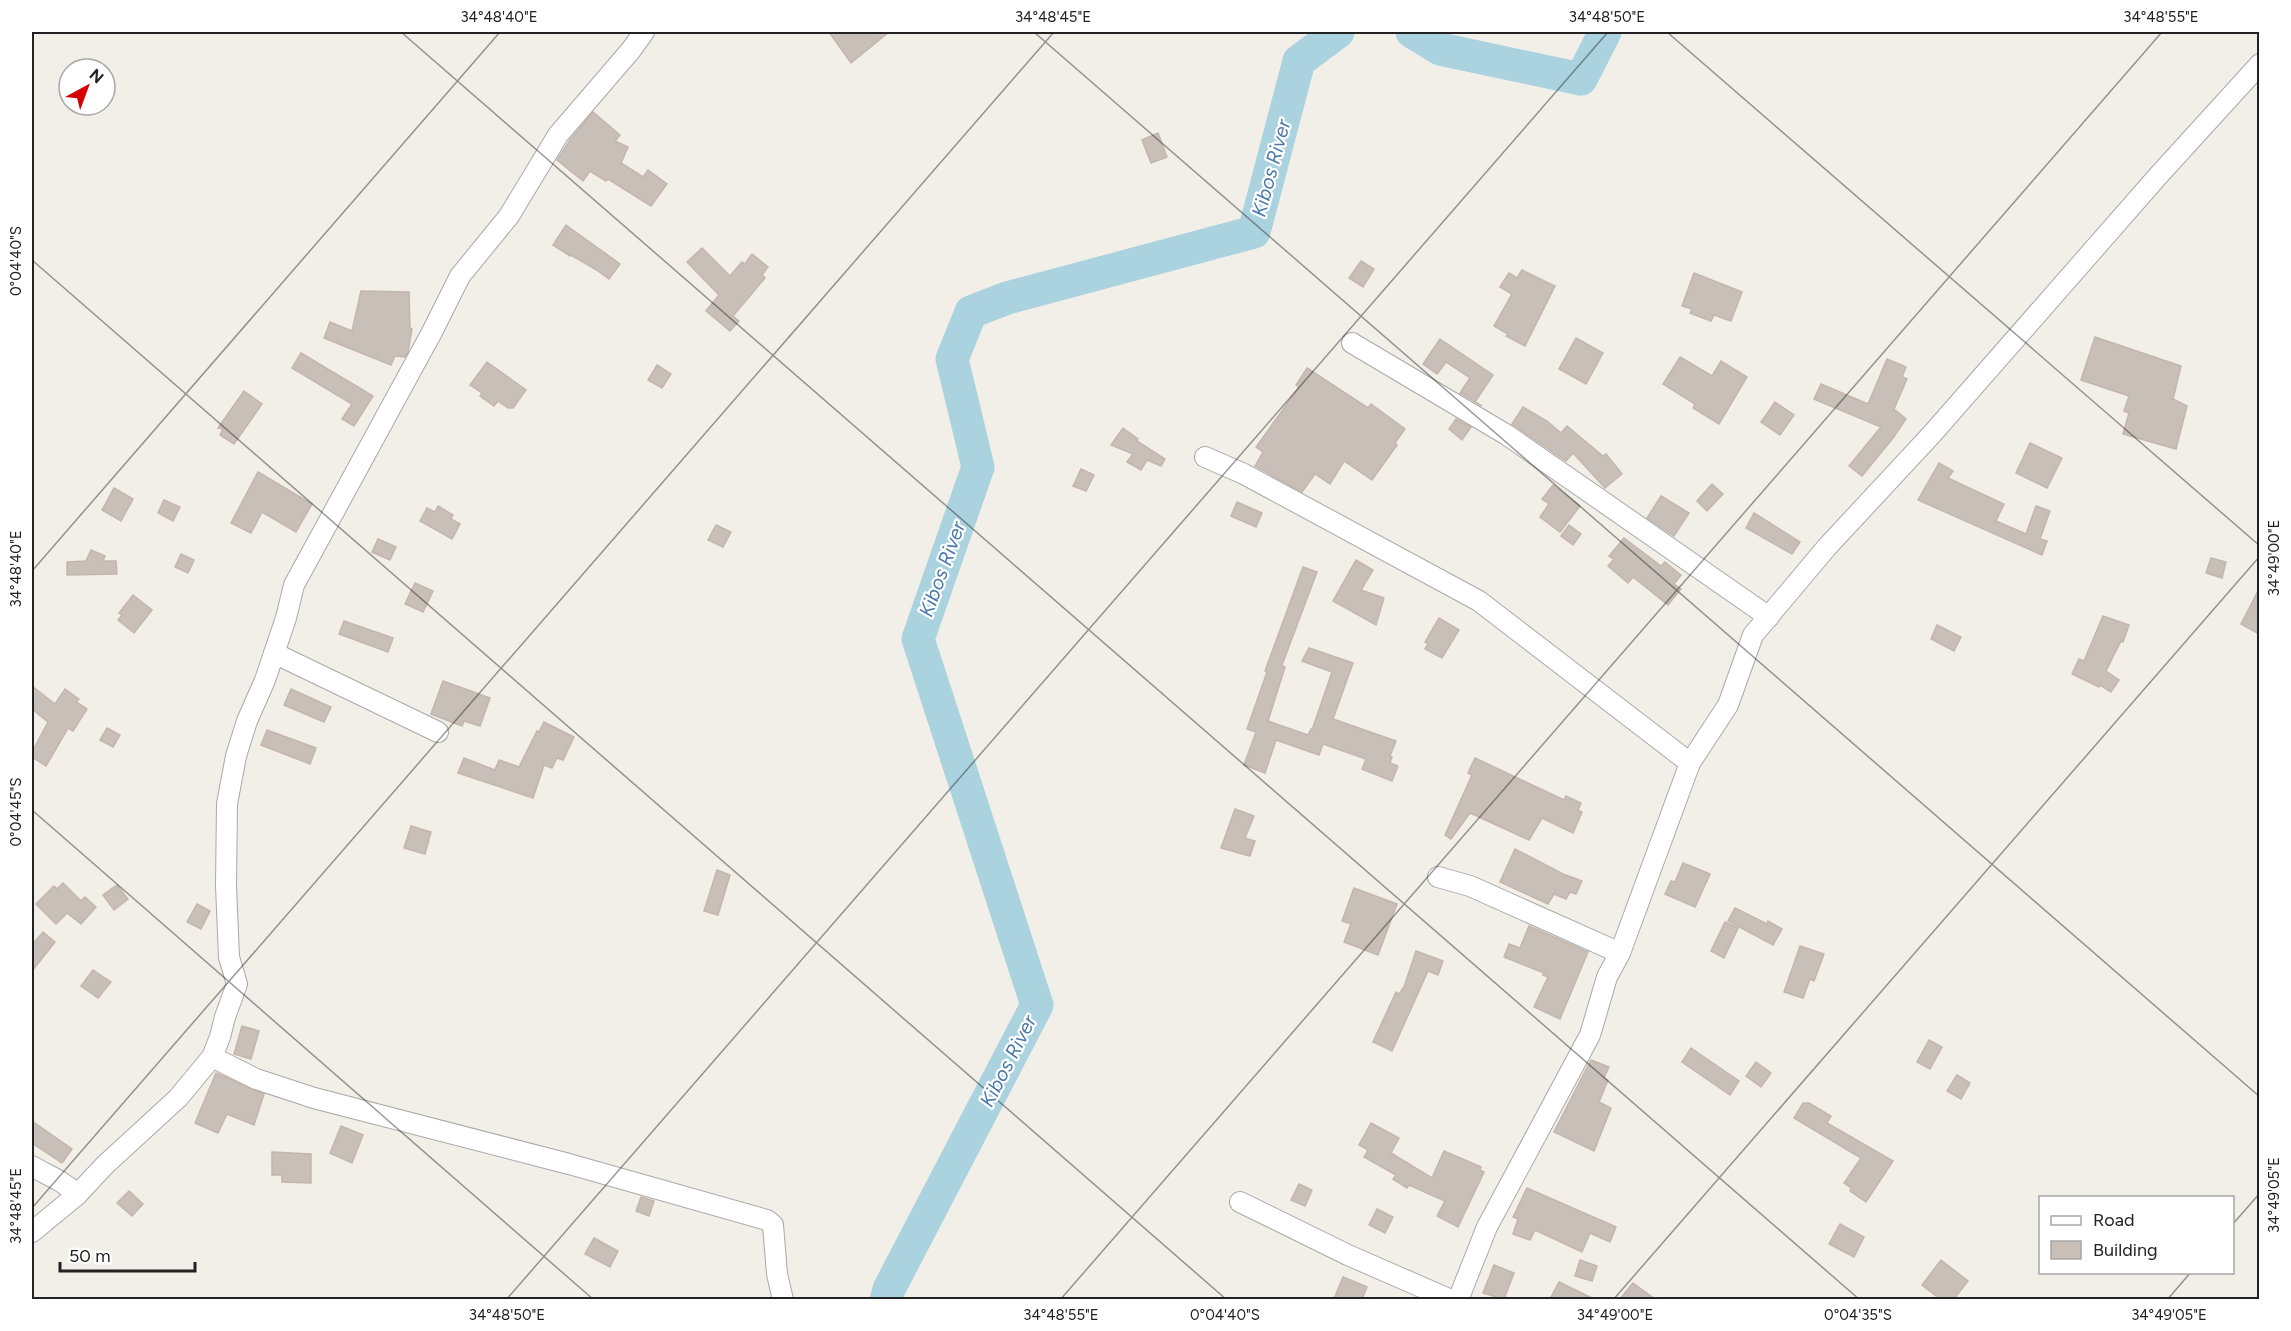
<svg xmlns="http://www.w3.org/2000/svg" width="2291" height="1331" font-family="Figtree,sans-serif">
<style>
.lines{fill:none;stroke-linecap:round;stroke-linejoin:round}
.river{stroke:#aad3df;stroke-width:33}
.building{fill:#c7bfb8;stroke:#c4b6ab;stroke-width:1.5}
.minor-casing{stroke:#a9a9a9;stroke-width:22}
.minor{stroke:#fff;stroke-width:20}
.ticks{fill:none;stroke:#222;stroke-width:1.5;stroke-opacity:0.45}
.labels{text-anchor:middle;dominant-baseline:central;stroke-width:4.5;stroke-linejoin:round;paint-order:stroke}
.water-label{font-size:20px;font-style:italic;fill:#4a7aab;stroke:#fff}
.neatline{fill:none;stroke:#222;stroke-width:2}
.ticks-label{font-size:15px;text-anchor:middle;fill:#222}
</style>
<rect width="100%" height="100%" fill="#f2efe9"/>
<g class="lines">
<g class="river">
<polyline points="1412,32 1440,49 1581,79 1605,32"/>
<polyline points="886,1300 889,1289 1037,1005 918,639 978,467 952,359 971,312 1007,298 1254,232 1299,61 1338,32"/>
</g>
</g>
<g class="building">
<polygon points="829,32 889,32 851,63"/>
<polygon points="593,112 620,135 615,141 628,147 621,163 643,177 648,170 667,184 651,206 608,179 606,181 590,171 583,181 557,160 570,140"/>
<polygon points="1158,133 1167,157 1151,163 1142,140"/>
<polygon points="566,225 620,264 609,279 595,269 571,255 570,256 553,245"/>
<polygon points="702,248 730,276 742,262 745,264 752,254 768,267 762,275 765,278 733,316 739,321 730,331 706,311 719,295 687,262"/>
<polygon points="1361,261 1374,269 1363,287 1349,278"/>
<polygon points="1522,270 1555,286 1525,346 1506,336 1508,334 1494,326 1512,294 1500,287 1509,273 1517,278"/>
<polygon points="1694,273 1742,292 1731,321 1714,315 1711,321 1690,313 1692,309 1682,306"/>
<polygon points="361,291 409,292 410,328 412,329 408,352 405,357 395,356 391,365 324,338 330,322 352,331"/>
<polygon points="2095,337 2181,366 2173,399 2187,406 2176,449 2123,434 2129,413 2124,411 2129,396 2081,380"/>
<polygon points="1576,338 1603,353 1586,384 1559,369"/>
<polygon points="1440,339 1493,375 1475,402 1482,406 1460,393 1470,378 1446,362 1437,374 1423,364"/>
<polygon points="301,353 373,396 354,426 342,419 352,404 292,368"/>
<polygon points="1680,357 1712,376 1721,361 1747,377 1719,424 1693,408 1695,404 1663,384"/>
<polygon points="1887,359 1906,367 1902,377 1907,379 1894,409 1906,419 1893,438 1862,476 1849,466 1881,427 1814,399 1821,384 1868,404"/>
<polygon points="487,362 526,390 513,408 508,408 498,401 494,406 480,396 482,393 470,385"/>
<polygon points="657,365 671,374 662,388 648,380"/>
<polygon points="1307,368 1368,408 1371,404 1405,429 1395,443 1397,445 1372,480 1344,461 1330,484 1315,474 1302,492 1255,466 1263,452 1256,447 1299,387 1296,385"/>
<polygon points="244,391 262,404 234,444 220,435 223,429 218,428"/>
<polygon points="1775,402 1794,415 1780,435 1761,422"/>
<polygon points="1523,407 1547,421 1561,433 1567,426 1603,456 1606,454 1622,474 1605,488 1573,453 1566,461 1512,424"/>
<polygon points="1456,419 1471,427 1462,440 1449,429"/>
<polygon points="1123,428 1138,439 1137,441 1165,459 1161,466 1147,460 1141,470 1127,462 1133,454 1111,445"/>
<polygon points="2030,443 2062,458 2047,488 2016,473"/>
<polygon points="1939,463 1953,471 1948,478 2004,504 1996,521 2026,534 2036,506 2050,511 2040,539 2047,541 2042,555 1918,500"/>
<polygon points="1081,469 1094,475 1086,491 1073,486"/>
<polygon points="258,472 312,504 296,532 262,512 251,533 231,523"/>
<polygon points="1712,484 1723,494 1707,511 1697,501"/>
<polygon points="1553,485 1580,506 1560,532 1540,517 1549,504 1542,499"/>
<polygon points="114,488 133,499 121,521 102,510"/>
<polygon points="1661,496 1689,513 1674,536 1647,518"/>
<polygon points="164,500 180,507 173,521 158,513"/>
<polygon points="1237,502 1262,513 1256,527 1231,516"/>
<polygon points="438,506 453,515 451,519 460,524 452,539 420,521 427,508 435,512"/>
<polygon points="1754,513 1800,542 1792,554 1746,528"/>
<polygon points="716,525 731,532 723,547 708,540"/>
<polygon points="1569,525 1581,534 1573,545 1561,536"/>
<polygon points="1624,538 1661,566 1665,562 1681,575 1674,584 1681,589 1668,605 1633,577 1628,583 1608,566 1614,559 1609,556"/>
<polygon points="378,539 396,547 390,560 372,552"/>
<polygon points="91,550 105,556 103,561 116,561 117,574 67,575 67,562 86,561"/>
<polygon points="181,554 194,560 188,573 175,567"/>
<polygon points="2211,558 2226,562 2222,578 2206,573"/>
<polygon points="1356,560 1373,570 1361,590 1384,598 1376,625 1333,601"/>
<polygon points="1303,567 1317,572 1282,665 1285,667 1268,721 1308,735 1311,729 1312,730 1332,672 1302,661 1309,648 1353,663 1333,719 1396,741 1390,756 1392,757 1390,763 1398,766 1392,781 1362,769 1366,759 1323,744 1319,755 1276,740 1265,773 1244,765 1256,732 1247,729 1267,672 1265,671"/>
<polygon points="415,583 433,591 423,612 405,604"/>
<polygon points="2259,589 2259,634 2241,624"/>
<polygon points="133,595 152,610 134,633 118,620 122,615 119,613"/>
<polygon points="2103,616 2129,625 2123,642 2121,641 2106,671 2119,680 2111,692 2100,685 2099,687 2072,674 2079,659 2084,661"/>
<polygon points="1439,618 1459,630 1442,658 1425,649 1428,644 1425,642"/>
<polygon points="344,621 393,638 388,652 339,634"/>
<polygon points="1937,625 1961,637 1954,651 1931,639"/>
<polygon points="443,681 490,698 480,726 464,721 462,726 431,714"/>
<polygon points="32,686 55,704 65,689 79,699 76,702 87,709 73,731 68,728 46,766 32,757 32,752 48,722 32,709"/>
<polygon points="291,689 331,707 324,722 284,705"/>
<polygon points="544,722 574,737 563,760 557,758 552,768 544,765 533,798 458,773 464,758 495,770 499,760 519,767 537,731 539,732"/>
<polygon points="107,728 120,735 113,747 100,740"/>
<polygon points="267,730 316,748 310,764 261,745"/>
<polygon points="1475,758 1564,800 1566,796 1581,803 1578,810 1582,812 1573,833 1542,818 1529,840 1470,813 1451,839 1445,835 1472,775 1468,773"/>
<polygon points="1235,809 1254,816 1245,838 1255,841 1250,856 1221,848"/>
<polygon points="411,826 431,832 425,854 404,848"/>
<polygon points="1515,849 1563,874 1582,881 1576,894 1570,892 1566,899 1554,894 1548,904 1500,882"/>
<polygon points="1683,863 1710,874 1695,907 1665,894 1671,881 1675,882"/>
<polygon points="717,870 730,875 718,915 704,911"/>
<polygon points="63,883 81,901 85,897 96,907 81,924 67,913 56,924 36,904 54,886 57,889"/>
<polygon points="117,885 128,899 114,910 103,895"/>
<polygon points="1354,888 1397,904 1378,955 1344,942 1351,924 1342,921"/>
<polygon points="197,904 210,911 201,929 187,922"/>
<polygon points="1735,908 1767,924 1768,921 1782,929 1773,945 1728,921"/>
<polygon points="1725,922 1738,928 1724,958 1711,951"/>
<polygon points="1529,926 1588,952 1560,1019 1534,1007 1548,977 1543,975 1544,973 1504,957 1509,944 1520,948"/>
<polygon points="43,932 55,942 32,971 32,945"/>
<polygon points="1800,946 1824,954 1814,981 1810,979 1803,998 1784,992"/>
<polygon points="1416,951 1443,961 1438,975 1428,971 1392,1051 1373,1042 1396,992 1399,994 1404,987"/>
<polygon points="93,970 111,982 98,998 81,986"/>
<polygon points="242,1026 259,1031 251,1059 234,1054"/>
<polygon points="1929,1040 1942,1047 1930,1069 1917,1062"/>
<polygon points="1691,1048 1739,1081 1730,1095 1682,1062"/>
<polygon points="1591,1060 1609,1067 1604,1078 1608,1080 1599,1102 1611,1108 1594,1151 1554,1132"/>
<polygon points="1756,1062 1771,1073 1761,1087 1746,1076"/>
<polygon points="216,1073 264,1094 254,1125 227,1114 218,1133 195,1123"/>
<polygon points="1957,1075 1970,1083 1961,1099 1947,1091"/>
<polygon points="1803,1103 1809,1103 1831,1116 1827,1123 1893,1161 1866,1202 1850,1191 1851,1188 1844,1183 1861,1158 1794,1118"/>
<polygon points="32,1121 72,1149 62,1163 32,1143"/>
<polygon points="1371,1123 1399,1138 1391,1153 1432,1178 1444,1151 1481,1167 1480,1170 1484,1172 1458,1227 1437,1216 1445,1201 1409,1185 1407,1188 1393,1179 1396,1175 1364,1157 1368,1150 1359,1145"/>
<polygon points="341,1126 363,1135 352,1163 330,1153"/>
<polygon points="272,1152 311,1154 311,1183 282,1182 282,1175 272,1175"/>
<polygon points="1299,1184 1312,1190 1305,1206 1291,1200"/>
<polygon points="1527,1188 1616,1227 1610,1242 1590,1233 1582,1252 1535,1230 1530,1240 1513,1234 1518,1219 1513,1217"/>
<polygon points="129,1191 143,1204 132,1216 117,1203"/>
<polygon points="641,1197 654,1201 649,1216 636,1211"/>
<polygon points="1377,1209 1393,1217 1385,1233 1369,1225"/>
<polygon points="1840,1224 1864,1237 1854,1257 1829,1244"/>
<polygon points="594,1238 618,1251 610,1267 585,1254"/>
<polygon points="1580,1260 1597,1266 1592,1281 1575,1276"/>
<polygon points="1941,1260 1968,1281 1954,1299 1940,1299 1922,1285"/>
<polygon points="1494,1265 1514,1273 1504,1299 1483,1293"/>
<polygon points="1343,1277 1367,1287 1362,1299 1334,1299"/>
<polygon points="1559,1282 1594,1299 1550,1299"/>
<polygon points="1633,1283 1655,1299 1620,1299"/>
</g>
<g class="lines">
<defs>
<g id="minor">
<polyline points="1352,343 1507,435 1769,617"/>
<polyline points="1205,457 1244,474 1479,601 1690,763"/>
<polyline points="274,653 438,732"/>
<polyline points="1438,877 1470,886 1620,953"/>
<polyline points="212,1057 256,1079 314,1098 569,1164 767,1220 773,1225 777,1274 783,1300"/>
<path d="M32 1166C48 1176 63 1180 77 1195"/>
<polyline points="1240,1202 1348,1255 1451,1300"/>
<polyline points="32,1232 77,1195 105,1165 178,1098 212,1057 220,1037 225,1017 237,984 229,957 226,886 227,804 236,756 247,721 265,680 286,618 294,585 432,332 460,276 509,216 558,135 631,50 644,32"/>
<polyline points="1458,1300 1487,1227 1590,1035 1607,977 1620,953 1690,763 1728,705 1753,635 1827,547 1932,434 2158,176 2260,64"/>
</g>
</defs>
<use href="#minor" class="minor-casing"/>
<use href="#minor" class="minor"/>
</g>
<path class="ticks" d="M401 32 1860 1300M1034 32 2260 1097M1667 32 2260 546M32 260 1227 1300M32 571 500 32M32 810 594 1300M32 1208 1054 32M2232 1225 2260 1193M506 1300 1608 32M1060 1300 2162 32M1613 1300 2260 556M2167 1300 2191 1272"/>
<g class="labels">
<g class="water-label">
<text transform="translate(1271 168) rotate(-75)">Kibos River</text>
<text transform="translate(942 569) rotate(-70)">Kibos River</text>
<text transform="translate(1008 1061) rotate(-63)">Kibos River</text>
</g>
</g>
<rect width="2291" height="1331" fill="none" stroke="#ffffff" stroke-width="66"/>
<rect x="2039" y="1196" width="195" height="78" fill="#ffffff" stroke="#a7a7a7" stroke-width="1.5"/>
<rect x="2051" y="1216" width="30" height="9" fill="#ffffff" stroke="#a7a7a7" stroke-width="1.5"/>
<text x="2093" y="1226" font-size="18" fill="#222222">Road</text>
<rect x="2051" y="1241" width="30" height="18" fill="#c7bfb8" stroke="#a7a7a7" stroke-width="1.5"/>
<text x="2093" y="1256" font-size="18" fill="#222222">Building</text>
<g transform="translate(87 87) rotate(41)"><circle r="28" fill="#ffffff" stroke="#a7a7a7" stroke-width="1.5"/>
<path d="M0-4.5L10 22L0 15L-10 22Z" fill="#d40000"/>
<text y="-9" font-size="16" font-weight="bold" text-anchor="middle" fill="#222222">N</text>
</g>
<path d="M60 1262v9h135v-9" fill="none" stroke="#222222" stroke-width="3"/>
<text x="69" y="1262" font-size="18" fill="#222222" stroke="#ffffff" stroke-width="4.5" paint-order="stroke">50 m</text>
<rect x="33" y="33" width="2225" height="1265" class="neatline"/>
<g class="ticks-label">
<text x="499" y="22">34°48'40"E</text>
<text x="1053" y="22">34°48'45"E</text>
<text x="1607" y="22">34°48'50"E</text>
<text x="2161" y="22">34°48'55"E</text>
<text transform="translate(16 261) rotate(-90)" y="5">0°04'40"S</text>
<text transform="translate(2274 558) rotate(-90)" y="5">34°49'00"E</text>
<text transform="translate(16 569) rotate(-90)" y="5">34°48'40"E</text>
<text transform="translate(16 812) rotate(-90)" y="5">0°04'45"S</text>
<text transform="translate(2274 1195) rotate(-90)" y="5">34°49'05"E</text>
<text transform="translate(16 1206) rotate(-90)" y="5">34°48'45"E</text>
<text x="507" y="1320">34°48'50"E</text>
<text x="1061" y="1320">34°48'55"E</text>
<text x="1225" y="1320">0°04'40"S</text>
<text x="1615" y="1320">34°49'00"E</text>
<text x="1858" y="1320">0°04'35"S</text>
<text x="2169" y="1320">34°49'05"E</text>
</g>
</svg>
